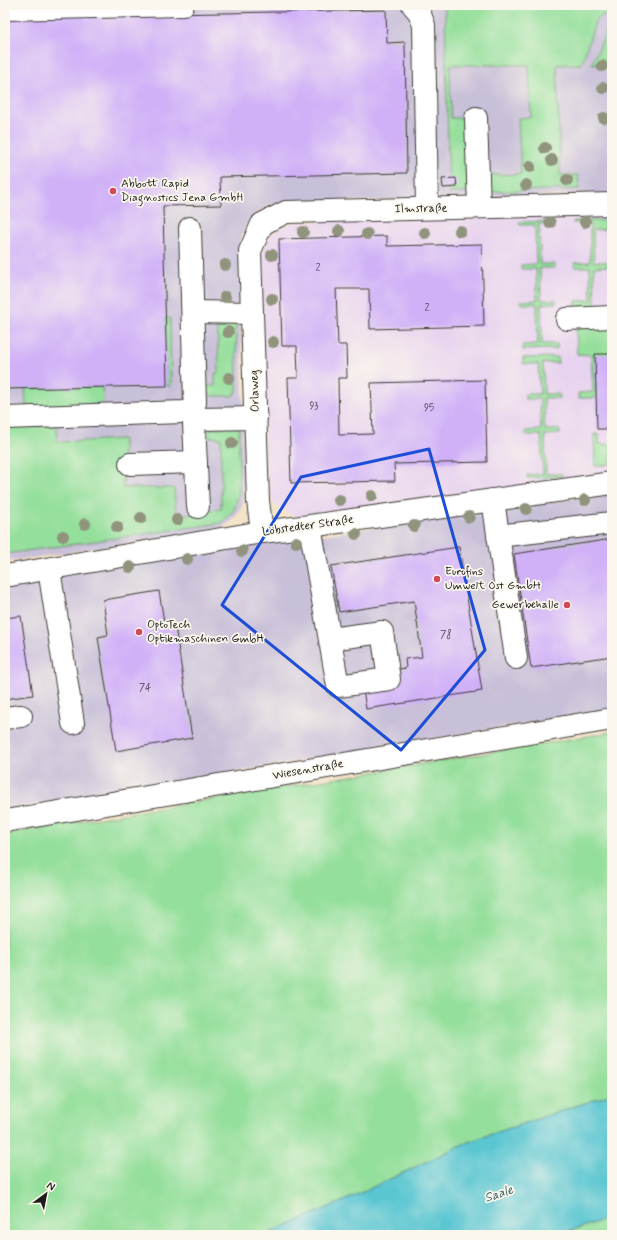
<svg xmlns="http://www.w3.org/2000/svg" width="617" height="1240" font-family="Mynerve,sans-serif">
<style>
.built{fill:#e7d2ef}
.industrial{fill:#c8bfd8}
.green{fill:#94df9b;stroke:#587e5c}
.water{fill:#5ac6d2;stroke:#3b7177}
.building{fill:#d0b1f8}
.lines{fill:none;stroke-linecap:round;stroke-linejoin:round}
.minor-casing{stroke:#3c3935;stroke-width:24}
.minor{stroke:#fff;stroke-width:22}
.tree{fill:#90947c}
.marked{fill:none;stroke:#1d4ed8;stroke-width:3;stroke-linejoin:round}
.poi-dot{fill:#d1495b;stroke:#fbf7ec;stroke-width:1.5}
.labels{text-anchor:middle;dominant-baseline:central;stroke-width:3.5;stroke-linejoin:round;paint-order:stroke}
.number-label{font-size:10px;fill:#494153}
.poi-label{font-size:12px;fill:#1c1c1c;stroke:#fbf7ec;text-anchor:start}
.street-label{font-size:12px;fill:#1c1c1c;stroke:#fbf7ec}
.water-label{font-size:13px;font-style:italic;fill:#356065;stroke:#fbf7ec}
</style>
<rect width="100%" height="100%" fill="#fbf7ec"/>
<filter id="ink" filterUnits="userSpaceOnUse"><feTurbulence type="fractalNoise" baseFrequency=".025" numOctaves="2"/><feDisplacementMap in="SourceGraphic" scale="8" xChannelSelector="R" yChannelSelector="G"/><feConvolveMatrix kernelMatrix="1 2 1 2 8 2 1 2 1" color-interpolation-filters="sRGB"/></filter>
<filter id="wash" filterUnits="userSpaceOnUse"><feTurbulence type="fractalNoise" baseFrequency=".012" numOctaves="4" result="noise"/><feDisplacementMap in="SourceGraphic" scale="16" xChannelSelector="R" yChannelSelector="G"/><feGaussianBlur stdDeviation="0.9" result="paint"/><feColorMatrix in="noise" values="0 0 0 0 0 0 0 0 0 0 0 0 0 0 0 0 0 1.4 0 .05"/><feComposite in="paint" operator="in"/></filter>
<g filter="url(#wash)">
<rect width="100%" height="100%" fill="#f2e0c2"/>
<polygon class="built" points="612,214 612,473 303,517 297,517 287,512 275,505 269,496 265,481 259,257 266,241 271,234 287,224 298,222"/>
<g class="industrial">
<polygon points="5,5 612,5 612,194 281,203 269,206 258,212 251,219 245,227 240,242 239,250 245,481 244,500 241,509 235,517 229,523 221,528 210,531 5,562"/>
<polygon points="612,493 612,709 5,810 5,581"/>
</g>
<g class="green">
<polygon points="445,5 612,5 612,11 596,19 582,64 557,65 560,175 578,175 579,189 487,192 487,175 521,174 518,118 531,117 529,65 450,65 451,118 467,118 472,193 449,193"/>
<polygon points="612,27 612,64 592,64 608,28"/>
<polygon points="612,220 612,229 593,230 594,262 610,262 610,266 594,267 595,305 611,305 611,307 576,309 576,301 591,300 590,267 575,267 574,263 590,262 590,223 573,223 573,221"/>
<polygon points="554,221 554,223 539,224 540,264 555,264 555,268 540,268 541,300 556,300 556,303 541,304 542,344 557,344 557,349 523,350 523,345 538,344 537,304 522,304 521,301 537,300 536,269 521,269 521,265 536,264 535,225 520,225 519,222"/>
<polygon points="217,317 236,321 237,392 232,396 212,396 208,394 205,390 205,386 215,386 215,373 219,373"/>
<polygon points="165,318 170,318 171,386 167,386"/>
<polygon points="612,324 612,354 595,355 596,398 578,398 578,393 593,392 591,355 577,354 576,328"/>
<polygon points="558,357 558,363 543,363 544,394 559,394 560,398 544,398 545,430 560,430 560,434 545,435 546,474 562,474 562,477 527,478 527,475 543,474 541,435 526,435 526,431 541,430 540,399 525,399 525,394 540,394 538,364 523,364 523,358"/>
<polygon points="102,387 103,401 100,405 26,406 25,388"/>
<polygon points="57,425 57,442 123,439 123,488 174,488 176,514 207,514 208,510 221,509 221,438 207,437 208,433 211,428 239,427 239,493 234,510 222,523 5,554 5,427"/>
<polygon points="594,434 599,434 599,444 611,444 611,464 595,466"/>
<polygon points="612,732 612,1094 468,1142 346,1200 264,1235 5,1235 5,834"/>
<polygon points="612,1217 612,1235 558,1235"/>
</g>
<polygon class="water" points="612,1094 612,1217 558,1235 264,1235 346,1200 468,1142"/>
<g id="blocks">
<g class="building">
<polygon points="386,10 387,43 405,42 407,173 220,177 221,205 163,206 167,386 5,389 5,17"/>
<polygon points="456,178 457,187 443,188 442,179"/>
<polygon points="387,236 387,246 482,244 484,326 370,329 369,289 336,289 338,345 346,345 347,378 338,378 339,435 373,434 371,383 485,380 487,462 394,464 395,481 291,483 288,378 298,378 297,346 282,346 279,239"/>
<polygon points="595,354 612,354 612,429 597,429"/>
<polygon points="612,539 612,656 531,668 514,554"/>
<polygon points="459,547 482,691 366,709 363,689 394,670 406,668 405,659 422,657 414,601 339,612 331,566"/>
<polygon points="159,591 165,628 175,626 192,738 116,751 98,637 108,635 103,600"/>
<polygon points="21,616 33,695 5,699 5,618"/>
</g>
</g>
</g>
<g filter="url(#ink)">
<use href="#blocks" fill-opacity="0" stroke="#3c3935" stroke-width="1"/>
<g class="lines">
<defs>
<g id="minor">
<polyline points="413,5 419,12 424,25 427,208"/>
<polyline points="5,9 183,5"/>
<polyline points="476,118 479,207"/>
<polyline points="193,312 252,313"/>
<polyline points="567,319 612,317"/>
<polyline points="5,418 184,412 191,410 195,403 190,228"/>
<polyline points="130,464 196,462"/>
<polyline points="493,500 516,658"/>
<polyline points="198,507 194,423 197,419 256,418"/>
<polyline points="310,526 338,686 389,679 382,632 330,639"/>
<polyline points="262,532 258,501 250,251 262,224 286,212 612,204"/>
<polyline points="498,536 612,523"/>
<polyline points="49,569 73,723"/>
<polyline points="5,576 262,532 310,526 612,483"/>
<polyline points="5,718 21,716"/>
<polyline points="5,821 612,719"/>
</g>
</defs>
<use href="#minor" class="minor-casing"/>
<use href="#minor" class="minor"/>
</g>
<g class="tree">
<circle cx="602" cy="66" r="6"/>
<circle cx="603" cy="88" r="6"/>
<circle cx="604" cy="118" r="6"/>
<circle cx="545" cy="148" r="6"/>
<circle cx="552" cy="160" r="6"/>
<circle cx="530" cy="167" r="6"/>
<circle cx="567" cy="180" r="6"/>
<circle cx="526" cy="185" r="6"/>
<circle cx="585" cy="222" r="6"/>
<circle cx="550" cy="223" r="6"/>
<circle cx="339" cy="231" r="6"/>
<circle cx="460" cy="231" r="6"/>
<circle cx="303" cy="232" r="6"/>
<circle cx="425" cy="233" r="6"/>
<circle cx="367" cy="234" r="6"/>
<circle cx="272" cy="255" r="6"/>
<circle cx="225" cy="265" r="6"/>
<circle cx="225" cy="297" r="6"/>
<circle cx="272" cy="299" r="6"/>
<circle cx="228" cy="332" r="6"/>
<circle cx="273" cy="342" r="6"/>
<circle cx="229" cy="378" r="6"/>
<circle cx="232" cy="443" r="6"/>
<circle cx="372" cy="496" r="6"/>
<circle cx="339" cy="500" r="6"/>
<circle cx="585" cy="500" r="6"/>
<circle cx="526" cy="509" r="6"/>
<circle cx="469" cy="517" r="6"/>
<circle cx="141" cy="518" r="6"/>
<circle cx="177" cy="520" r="6"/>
<circle cx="85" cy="524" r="6"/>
<circle cx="414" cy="526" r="6"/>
<circle cx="117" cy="527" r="6"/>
<circle cx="356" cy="534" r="6"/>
<circle cx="63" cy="536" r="6"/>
<circle cx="296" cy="542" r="6"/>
<circle cx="242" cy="551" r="6"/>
<circle cx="187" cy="559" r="6"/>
<circle cx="130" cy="567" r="6"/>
</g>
</g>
<path class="marked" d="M429 449 485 650 401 750 222 605 301 477Z"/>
<g class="poi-dot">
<circle cx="113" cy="191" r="4"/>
<circle cx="437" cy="579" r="4"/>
<circle cx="567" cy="605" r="4"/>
<circle cx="139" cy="632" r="4"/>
</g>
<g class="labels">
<g class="number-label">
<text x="318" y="268">2</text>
<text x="427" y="308">2</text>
<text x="314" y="406">93</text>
<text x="429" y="408">95</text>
<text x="446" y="635">78</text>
<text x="145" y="688">74</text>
</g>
<g class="poi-label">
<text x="121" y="184">Abbott Rapid<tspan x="121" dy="14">Diagnostics Jena GmbH</tspan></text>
<text x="445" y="572">Eurofins<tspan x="445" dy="14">Umwelt Ost GmbH</tspan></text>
<text x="559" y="605" text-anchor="end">Gewerbehalle</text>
<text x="147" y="625">OptoTech<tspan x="147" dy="14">Optikmaschinen GmbH</tspan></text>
</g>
<g class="street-label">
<text transform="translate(421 209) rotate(-1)">Ilmstraße</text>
<text transform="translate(255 391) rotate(-92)">Orlaweg</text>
<text transform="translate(308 526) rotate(-8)">Löbstedter Straße</text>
<text transform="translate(308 770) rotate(-10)">Wiesenstraße</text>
</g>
<g class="water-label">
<text transform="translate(499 1194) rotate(-18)">Saale</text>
</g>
</g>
<rect width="617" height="1240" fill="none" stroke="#fbf7ec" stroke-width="20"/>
<g transform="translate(46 1194) rotate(32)" stroke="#fbf7ec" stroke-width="3" paint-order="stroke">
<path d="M0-3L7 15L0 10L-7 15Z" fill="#1c1c1c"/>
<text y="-6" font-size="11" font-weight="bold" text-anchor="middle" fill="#1c1c1c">N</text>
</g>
</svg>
